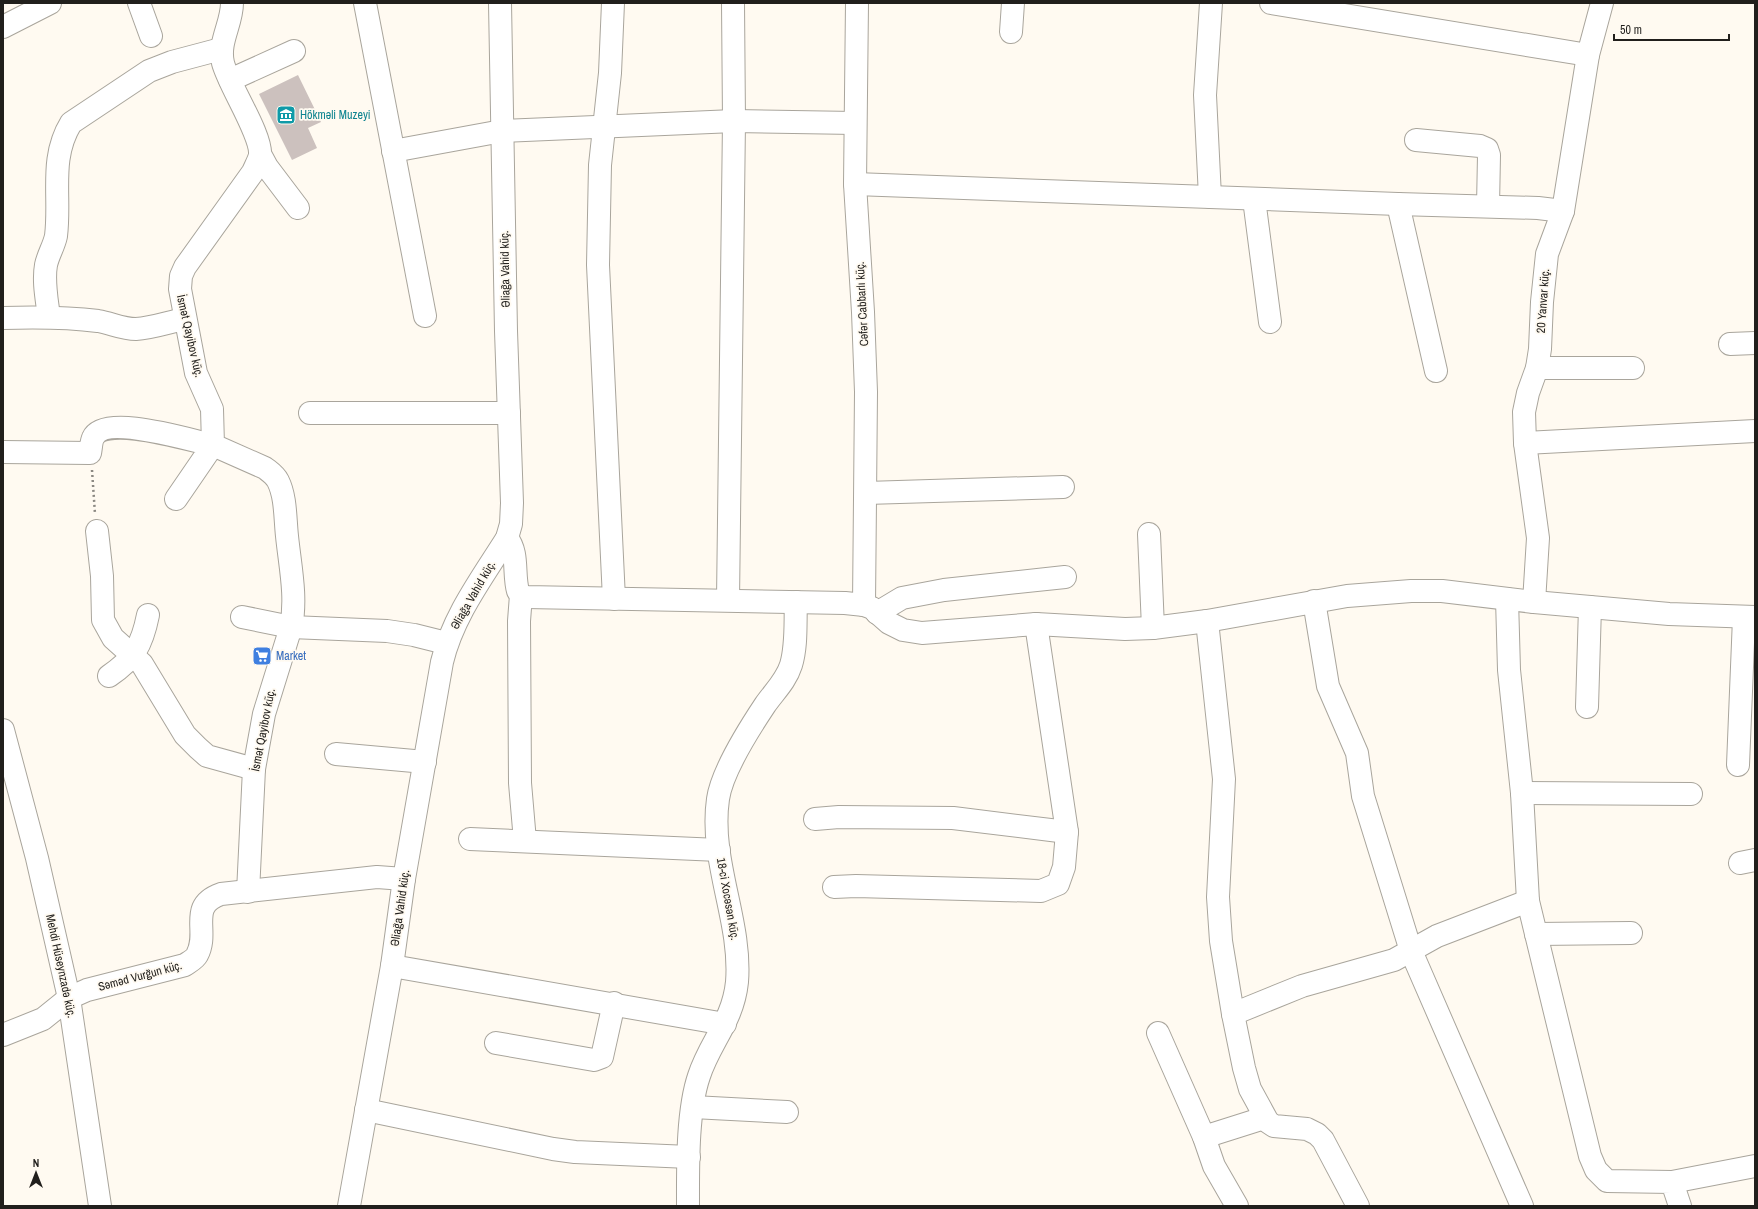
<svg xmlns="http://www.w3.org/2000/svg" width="1758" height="1209" font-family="'Archivo Narrow',sans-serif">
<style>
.building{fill:#ccc1be}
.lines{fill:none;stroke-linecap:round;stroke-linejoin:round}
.minor-casing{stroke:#a9a59c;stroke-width:24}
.path{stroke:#8b8882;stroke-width:2.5;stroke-dasharray:2 3;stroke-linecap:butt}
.minor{stroke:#fff;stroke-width:22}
.labels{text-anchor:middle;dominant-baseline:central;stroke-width:3.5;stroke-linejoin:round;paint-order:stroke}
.culture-label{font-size:12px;fill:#0d838f;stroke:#fffaf1;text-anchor:start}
.street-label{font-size:12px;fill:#211f1c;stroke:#fffaf1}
.shop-label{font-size:12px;fill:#366cbe;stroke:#fffaf1;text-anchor:start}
</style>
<rect width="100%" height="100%" fill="#fffaf1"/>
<polygon class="building" points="298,75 321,122 308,128 317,148 292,160 259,94"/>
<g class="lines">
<defs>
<g id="minor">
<polyline points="139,3 151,36"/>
<path d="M232 3C232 24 218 42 223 63 229 86 262 135 260 155 259 160 255 167 253 172L185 267 181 276 180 289 196 373 212 409 213 445 265 468C270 472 275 475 278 481 286 497 285 518 287 536 290 566 297 597 291 627L264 714 254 769 248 892"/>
<polyline points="365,3 425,316"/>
<polyline points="613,3 610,73 600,165 598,265 614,599"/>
<polyline points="857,3 855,184 863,312 866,392 864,605"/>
<polyline points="1271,3 1588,55"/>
<polyline points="3,27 50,3"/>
<polyline points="1011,32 1013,3"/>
<polyline points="230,80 294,51"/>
<polyline points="1416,140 1480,146 1487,149 1489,155 1488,206"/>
<polyline points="393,151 502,131 734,121 855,123"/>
<polyline points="260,154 267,167 298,208"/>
<polyline points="855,184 1398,204 1538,208 1563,211"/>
<polyline points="1210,197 1205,95 1211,3"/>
<polyline points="1254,199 1270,322"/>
<polyline points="1398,204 1436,371"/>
<path d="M49 317C47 300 43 282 46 265 48 255 54 246 56 236 61 196 49 159 71 123L149 71 172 62 221 49"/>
<path d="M3 318C35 317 66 317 98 321 111 323 122 329 136 329 152 328 169 322 184 319"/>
<polyline points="1730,344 1755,343"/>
<polyline points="1537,368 1633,368"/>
<polyline points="310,413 509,413"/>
<polyline points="1525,443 1755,431"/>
<path d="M3 452 90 453C91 449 91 442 93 438 104 413 192 441 213 445L176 499"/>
<polyline points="866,493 1063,487"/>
<polyline points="97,531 102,576 103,620 113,638 142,664 185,735 198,748 207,756 254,769"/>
<polyline points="1149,534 1153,628"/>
<path d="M507 538C519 553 513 574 518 591L521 595 526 597 845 603 864 605 872 608 889 623 903 630 922 633 1036 624 1125 629 1153 628 1207 621 1347 596 1411 591H1442L1534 602 1669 614 1755 617"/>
<polyline points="521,595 519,621 520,783 525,841"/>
<polyline points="1507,599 1509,670 1522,793 1528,901 1590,1156 1596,1170 1607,1181 1672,1182 1680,1206"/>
<polyline points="728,600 734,121 733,3"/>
<polyline points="1314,601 1328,686 1357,753 1363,796 1411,951 1522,1206"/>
<polyline points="1534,602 1538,538 1525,443 1524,412 1528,393 1537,368 1540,349 1542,302 1547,254 1563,211 1588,55 1602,3"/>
<polyline points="877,613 902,598 944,590 1065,577"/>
<polyline points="242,617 291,627 387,631 414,635 446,643"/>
<polyline points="1207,621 1224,779 1218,897 1221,941 1233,1014 1244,1068 1250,1089 1268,1122 1274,1126 1307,1129 1317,1134 1323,1140 1358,1206"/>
<path d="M109 676C134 659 142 645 148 615"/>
<polyline points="1587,707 1590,607"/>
<polyline points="3,730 37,858 69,998 100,1206"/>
<polyline points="336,754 425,762"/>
<polyline points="1738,765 1744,618"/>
<polyline points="1522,793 1691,794"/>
<polyline points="815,819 839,817 953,818 1067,832"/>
<polyline points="470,839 719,850"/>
<polyline points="1740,863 1755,860"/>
<polyline points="834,887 856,886 1041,891 1058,884 1064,867 1067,832 1036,624"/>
<polyline points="1536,934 1631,933"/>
<polyline points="392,966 725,1024"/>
<polyline points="1233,1014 1302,986 1394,960 1437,936 1528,901"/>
<polyline points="1158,1033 1204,1137 1214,1166 1237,1206"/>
<path d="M3 1035 43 1019 69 998 87 990 185 965C189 962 195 959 197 955 210 931 187 906 221 894L377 877 404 879"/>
<polyline points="496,1043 594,1060 602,1057 614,1003"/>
<polyline points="693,1107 787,1112"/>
<polyline points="366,1110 553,1149 575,1152 689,1157"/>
<polyline points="1204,1137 1264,1118"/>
<polyline points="1672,1182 1755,1166"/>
<path d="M349 1206 392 966 404 879 442 662C453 616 482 578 507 538L511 524 512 503 506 331 500 3"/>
<path d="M688 1206C688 1168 687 1111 699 1076 710 1042 733 1021 737 982 742 921 709 861 718 799 722 771 749 729 765 705 774 692 786 681 791 665 797 645 795 623 796 602"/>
</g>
</defs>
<use href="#minor" class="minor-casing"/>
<polyline class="path" points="92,470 95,514"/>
<use href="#minor" class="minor"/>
</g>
<defs>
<symbol id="museum-square" viewBox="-11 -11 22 22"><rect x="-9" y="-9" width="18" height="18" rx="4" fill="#0f9aa8" stroke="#fffaf1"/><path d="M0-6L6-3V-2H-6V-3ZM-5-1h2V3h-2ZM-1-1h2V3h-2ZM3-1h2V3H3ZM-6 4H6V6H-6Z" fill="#fff"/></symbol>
<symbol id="supermarket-square" viewBox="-11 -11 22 22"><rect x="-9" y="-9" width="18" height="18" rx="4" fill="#3f7fe0" stroke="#fffaf1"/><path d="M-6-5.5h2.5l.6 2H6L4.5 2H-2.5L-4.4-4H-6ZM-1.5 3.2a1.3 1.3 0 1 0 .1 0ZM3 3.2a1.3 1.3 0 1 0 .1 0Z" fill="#fff"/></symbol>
</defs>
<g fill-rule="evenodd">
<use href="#museum-square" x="275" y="104" width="22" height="22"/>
<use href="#supermarket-square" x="251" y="645" width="22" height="22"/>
</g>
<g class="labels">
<g class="culture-label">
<text x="300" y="115">Hökməli Muzeyi</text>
</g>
<g class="street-label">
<text transform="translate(505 269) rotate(-91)">Əliağa Vahid küç.</text>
<text transform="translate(1543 301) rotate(-86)">20 Yanvar küç.</text>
<text transform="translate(862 304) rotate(-93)">Cəfər Cabbarlı küç.</text>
<text transform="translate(190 336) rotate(77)">İsmət Qayibov küç.</text>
<text transform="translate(473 595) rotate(-60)">Əliağa Vahid küç.</text>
<text transform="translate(263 730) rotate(-79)">İsmət Qayibov küç.</text>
<text transform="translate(728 899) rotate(80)">18-ci Xocəsən küç.</text>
<text transform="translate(400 908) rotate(-82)">Əliağa Vahid küç.</text>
<text transform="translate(61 966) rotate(78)">Mehdi Hüseynzadə küç.</text>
<text transform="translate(140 976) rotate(-15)">Səməd Vurğun küç.</text>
</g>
<g class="shop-label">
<text x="276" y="656">Market</text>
</g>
</g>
<rect width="1758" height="1209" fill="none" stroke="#211f1c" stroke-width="8"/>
<g transform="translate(36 1173)" stroke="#fffaf1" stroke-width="3" paint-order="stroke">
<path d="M0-3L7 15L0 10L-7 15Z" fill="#211f1c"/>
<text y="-6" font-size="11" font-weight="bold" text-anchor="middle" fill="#211f1c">N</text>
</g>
<path d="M1614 34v6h115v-6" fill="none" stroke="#211f1c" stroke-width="2"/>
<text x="1620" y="34" font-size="12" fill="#211f1c" stroke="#fffaf1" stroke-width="3" paint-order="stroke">50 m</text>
</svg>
